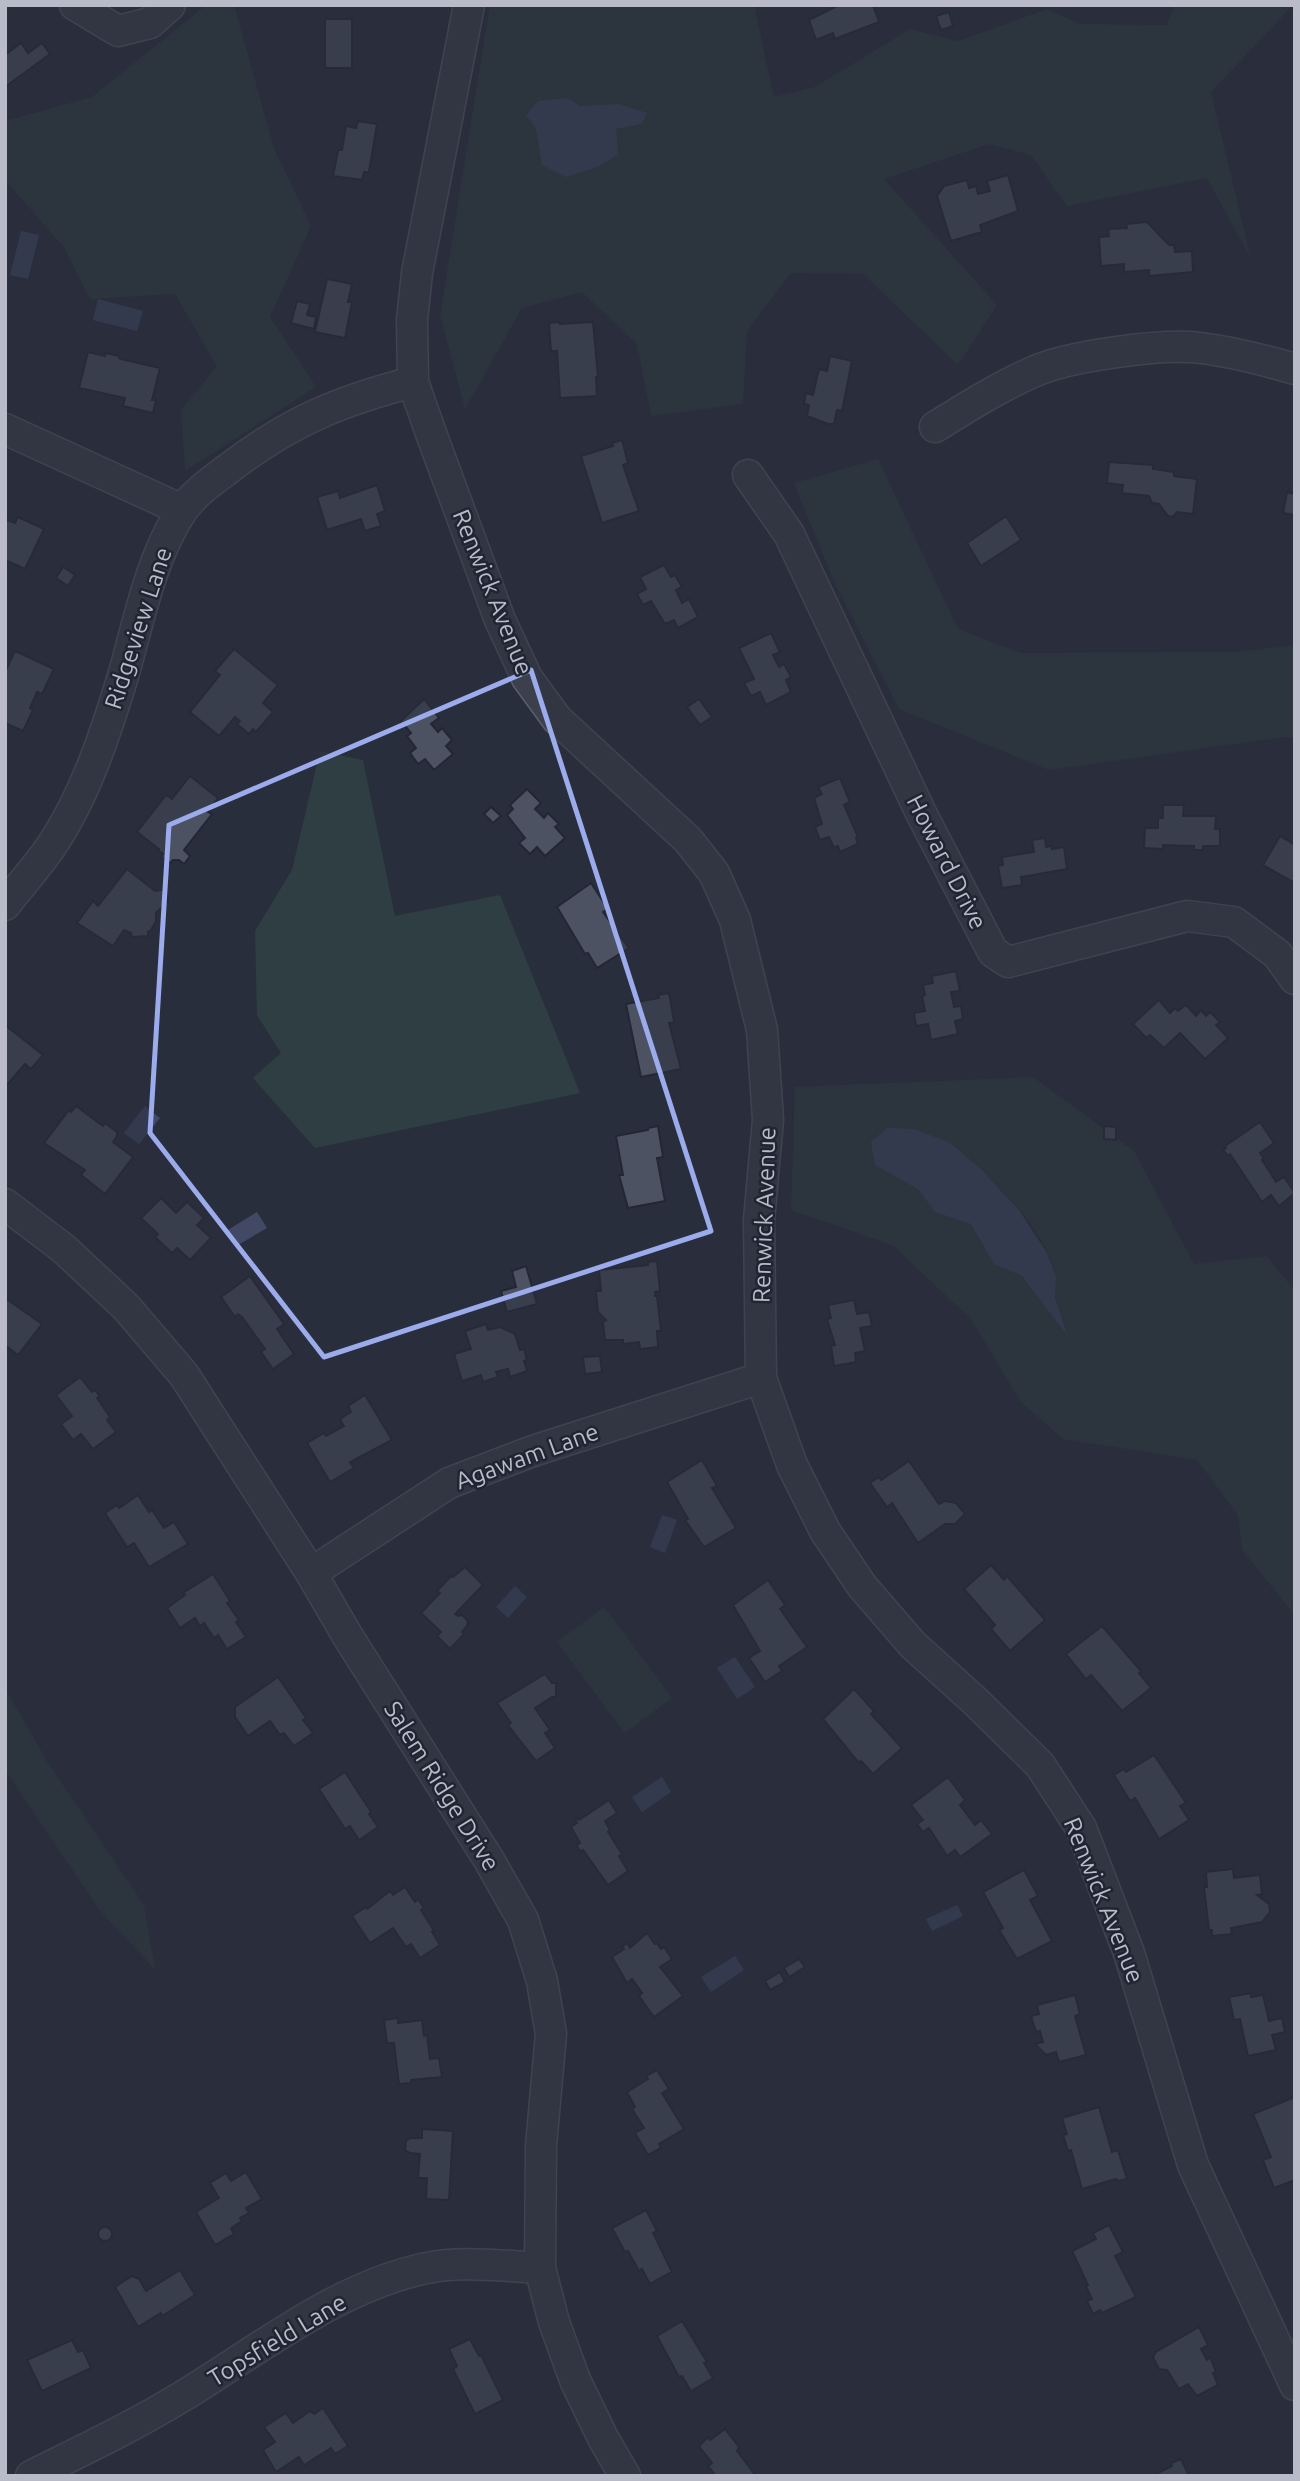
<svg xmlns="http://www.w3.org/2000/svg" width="1300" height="2481" font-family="Ubuntu,sans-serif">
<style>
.green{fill:#2f3e42;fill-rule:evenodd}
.water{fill:#414964}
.building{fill:#4d5263;stroke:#232735;stroke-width:2}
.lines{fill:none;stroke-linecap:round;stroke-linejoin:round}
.minor-casing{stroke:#5a5e6b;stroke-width:33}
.minor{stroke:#3c404d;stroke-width:30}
.marked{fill:none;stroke:#9babeb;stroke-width:5;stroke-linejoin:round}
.labels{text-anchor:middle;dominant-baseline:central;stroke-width:5;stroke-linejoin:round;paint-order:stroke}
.street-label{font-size:24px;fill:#b9bcc8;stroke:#212533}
</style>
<rect width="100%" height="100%" fill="#292e3d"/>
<g class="green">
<polygon points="206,5 234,5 274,148 311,226 270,317 316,387 185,471 181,410 217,366 175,294 90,299 64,247 10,186 5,184 5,121 92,97"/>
<path d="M490 5H754L774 97 815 87 910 29 958 41 1047 9 1080 24 1167 25 1174 5H1293L1211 92 1251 259 1207 178 1067 206 1031 155 989 144 884 179 997 305 958 365 863 274 791 273 747 331 743 404 651 416 637 344 582 292 522 308 465 409 440 315ZM568 98 580 106 618 104 642 124 615 129 542 165 536 129 526 115 538 101Z"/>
<polygon points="878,459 958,629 1021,653 1235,652 1295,645 1295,738 1284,737 1049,770 899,709 835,584 794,483"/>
<polygon points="320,751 363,760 395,916 500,895 580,1093 315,1148 253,1078 281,1053 257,1015 255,931 292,870"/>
<path d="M1033 1077 1134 1151 1194 1264 1267 1256 1295 1291V1615L1242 1550 1238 1515 1197 1460 1063 1439 1020 1401 971 1319 892 1245 791 1210 795 1087ZM950 1143C988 1175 1043 1224 1055 1274 1057 1281 1055 1288 1055 1296 1056 1308 1062 1321 1066 1332L1022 1276 994 1264 971 1224 935 1212 918 1189Z"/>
<polygon points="604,1607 672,1698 625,1733 557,1642"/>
<polygon points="5,1688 48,1763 144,1905 155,1969 101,1912 5,1770"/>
</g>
<g class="water">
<polygon points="568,98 580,106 618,104 647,113 642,124 616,129 618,155 597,167 566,177 542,165 536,129 526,115 538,101"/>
<polygon points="21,231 39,235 28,279 10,275"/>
<polygon points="98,299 143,311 137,331 93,320"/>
<polygon points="145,1106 160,1118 139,1144 124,1133"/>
<polygon points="887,1128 914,1129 950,1143 981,1169 1019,1210 1047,1253 1056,1276 1055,1298 1067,1335 1022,1276 994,1264 971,1224 935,1212 918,1189 875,1165 871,1142"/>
<polygon points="257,1212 267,1228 238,1245 228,1230"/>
<polygon points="662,1515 677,1520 665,1553 650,1547"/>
<polygon points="515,1586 527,1597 508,1618 496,1607"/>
<polygon points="735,1657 755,1687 737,1699 717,1668"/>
<polygon points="662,1777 671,1792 642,1812 632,1797"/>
<polygon points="957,1905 963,1916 932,1931 926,1919"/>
<polygon points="735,1956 744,1970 711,1992 701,1977"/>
</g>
<g class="building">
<polygon points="839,5 873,5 879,22 835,39 833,33 816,40 809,20"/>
<polygon points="949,12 953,26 941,30 936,16"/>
<rect x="325" y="19" width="27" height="49"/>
<polygon points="21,43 28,53 42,43 50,54 5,87 5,55"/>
<polygon points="358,121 377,124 369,172 364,172 362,180 333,176 338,150 342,150 346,126 356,128"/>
<polygon points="1008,175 1018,211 980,225 982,232 951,241 937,196 944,186 967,180 969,188 976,186 978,194 990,191 987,181"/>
<polygon points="1147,222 1169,245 1174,245 1175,252 1192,251 1193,272 1149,276 1149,270 1124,272 1124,264 1101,266 1099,237 1109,236 1108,229 1127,228 1126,224"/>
<polygon points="327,279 352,284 348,302 352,302 345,338 315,332"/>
<polygon points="297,301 310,304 307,315 316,317 314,329 291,323"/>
<polygon points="560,322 560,324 593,322 598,377 596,377 597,396 560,398 557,351 551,351 549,323"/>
<polygon points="88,352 105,356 105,353 119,356 120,359 160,368 152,400 156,400 153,413 123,406 125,398 79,388"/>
<polygon points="830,356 852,361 842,411 837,410 834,424 828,424 807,416 809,405 804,404 806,393 813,395 819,369 827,371"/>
<polygon points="622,440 628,463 623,465 639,511 602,523 581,456 613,446 612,443"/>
<polygon points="1109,462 1153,465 1153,469 1174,472 1174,476 1197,479 1193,514 1177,512 1173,517 1168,516 1159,504 1152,503 1149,496 1122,493 1123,485 1107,483"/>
<polygon points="377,485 385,511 377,514 381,526 365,531 361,519 327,530 317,497 338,491 340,498"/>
<polygon points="1287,492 1295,494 1295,515 1283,513"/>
<polygon points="1006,516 1021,540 981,566 967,543"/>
<polygon points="18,517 44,529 25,569 5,560 5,519 15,523"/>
<polygon points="664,565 671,577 675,575 682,587 676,590 682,603 689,599 698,617 678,628 674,620 665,624 651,601 643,605 637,594 646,589 640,577"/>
<polygon points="63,567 75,575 68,586 56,578"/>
<polygon points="771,633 780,652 773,655 779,667 784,664 791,677 786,680 791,692 766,705 760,692 751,696 744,683 754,679 739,648"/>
<polygon points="234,649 278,685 263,703 273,712 256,732 253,729 249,734 237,724 240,721 235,717 219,736 190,712 220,675 215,671"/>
<polygon points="15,651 54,669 42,694 37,692 30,708 33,710 23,731 5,723 5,672"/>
<polygon points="424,699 439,718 431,724 438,732 442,728 452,740 446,746 453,754 434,770 425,759 418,764 410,753 416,748 407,736 411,733 401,721"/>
<polygon points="699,699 712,717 700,725 687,707"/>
<polygon points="190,776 218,798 208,812 212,814 184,850 190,856 184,864 179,860 173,860 170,863 161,857 163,854 158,850 159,849 137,832 166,795 172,799"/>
<polygon points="840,778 850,802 844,805 858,837 856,838 858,844 840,852 838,846 834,848 829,837 820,840 815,827 822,824 814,798 822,794 818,787"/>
<polygon points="527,789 541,803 535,809 544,818 548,813 559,824 555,827 565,838 545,856 537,847 530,854 519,843 525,838 507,815 513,809 510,805"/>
<polygon points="1163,805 1184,805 1183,816 1216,816 1215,829 1220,829 1220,846 1203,846 1203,850 1194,850 1194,846 1163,845 1163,849 1144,848 1145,828 1158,828 1158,818 1163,818"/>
<polygon points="491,807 501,816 493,823 484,814"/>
<polygon points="1280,836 1295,845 1295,879 1293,882 1263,865"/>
<polygon points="1045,838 1046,847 1052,846 1052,849 1064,847 1067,869 1021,877 1022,885 1002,888 998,866 1003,865 1002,857 1034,852 1032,840"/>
<polygon points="127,869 155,891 166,889 168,901 156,913 156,921 151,930 148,932 148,936 132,937 131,933 124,930 113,946 77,923 93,901 98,906"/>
<polygon points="591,883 608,909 603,912 629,948 597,968 588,953 585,954 557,907"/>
<polygon points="956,971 960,991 951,992 954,1007 961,1006 963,1019 955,1021 958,1034 931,1040 928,1024 916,1026 914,1013 925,1011 922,996 925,995 923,985 933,983 932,976"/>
<polygon points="669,993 674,1022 669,1023 681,1069 641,1077 626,1004 659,998 658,995"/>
<polygon points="1159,1000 1170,1013 1175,1008 1178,1011 1186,1005 1196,1016 1201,1010 1206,1016 1210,1012 1220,1022 1216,1025 1228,1038 1205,1059 1180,1033 1164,1048 1150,1035 1146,1038 1133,1024"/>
<polygon points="5,1025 43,1055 31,1069 25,1064 5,1087"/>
<polygon points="76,1106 103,1126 105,1123 117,1132 117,1136 113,1142 133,1157 105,1194 81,1175 85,1170 44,1143 69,1110 71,1112"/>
<polygon points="1260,1122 1274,1143 1260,1153 1264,1159 1262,1160 1276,1182 1284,1177 1295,1193 1279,1206 1271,1195 1262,1202 1230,1154 1228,1156 1223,1150 1226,1148 1225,1146"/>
<polygon points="658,1126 663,1157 657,1158 665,1201 628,1208 619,1175 623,1175 616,1136 648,1130 648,1128"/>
<polygon points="1104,1126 1116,1127 1116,1140 1104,1139"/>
<polygon points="161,1198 176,1213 187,1202 204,1218 197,1225 211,1238 190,1260 177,1248 172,1253 155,1237 158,1234 141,1218"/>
<polygon points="657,1261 660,1291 655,1292 655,1296 657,1296 661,1331 657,1331 658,1347 640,1349 639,1342 623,1344 623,1340 605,1340 603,1322 606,1320 598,1312 596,1291 601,1291 599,1270 648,1265 648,1262"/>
<polygon points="526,1266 537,1304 507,1312 501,1291 516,1287 512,1271"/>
<polygon points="250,1276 284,1324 277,1329 294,1354 273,1369 261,1352 265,1349 242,1317 238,1314 235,1317 221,1297"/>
<polygon points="5,1298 42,1324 18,1355 5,1345"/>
<polygon points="854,1300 857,1314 869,1312 872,1326 860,1328 865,1351 855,1353 856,1362 834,1366 831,1346 835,1345 827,1319 831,1318 828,1305"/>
<polygon points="486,1324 488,1330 500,1327 515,1334 520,1350 524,1349 527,1360 524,1361 527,1371 510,1377 508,1369 496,1372 498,1377 483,1382 481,1375 462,1381 454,1354 471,1349 465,1331"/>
<polygon points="600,1356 602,1372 585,1374 583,1357"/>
<polygon points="80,1377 92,1392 95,1390 100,1396 97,1398 110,1417 107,1420 116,1432 93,1449 81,1434 73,1440 61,1424 72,1416 56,1395"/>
<polygon points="365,1395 392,1440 350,1462 354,1468 330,1482 307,1443 324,1433 326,1436 344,1426 340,1419 351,1412 348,1406"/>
<polygon points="702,1460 717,1486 712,1488 736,1528 704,1547 685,1520 688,1519 667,1482"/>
<polygon points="909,1461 939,1504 945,1501 956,1503 965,1514 955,1524 945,1524 918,1543 892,1503 887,1507 870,1483 879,1477 881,1480"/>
<polygon points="138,1495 149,1512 152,1510 164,1528 174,1522 188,1544 149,1567 134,1543 127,1547 105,1513 117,1505 119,1508"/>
<polygon points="991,1565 1004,1580 1007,1576 1045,1620 1010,1651 991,1629 995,1625 964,1589"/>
<polygon points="465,1567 483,1585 455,1614 458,1616 462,1615 468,1621 467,1626 462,1632 464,1634 450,1649 437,1636 441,1632 421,1613 440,1593 437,1591 451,1576 453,1577"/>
<polygon points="213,1574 227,1596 230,1601 227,1603 239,1620 236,1622 246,1637 227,1649 218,1635 214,1638 204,1623 200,1626 195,1618 180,1628 167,1608 185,1595 183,1593"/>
<polygon points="768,1580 785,1605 780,1609 807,1647 779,1666 782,1671 765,1682 749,1658 760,1651 733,1605"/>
<polygon points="1102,1626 1141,1671 1139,1673 1151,1688 1122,1711 1091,1675 1086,1679 1066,1654"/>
<polygon points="545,1674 552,1683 556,1683 556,1697 552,1697 535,1708 550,1730 545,1733 555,1748 536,1761 508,1725 511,1723 497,1703"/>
<polygon points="278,1677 306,1718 303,1720 313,1733 294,1746 284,1733 280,1735 270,1721 248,1736 235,1717 235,1707"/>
<polygon points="854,1689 874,1711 871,1714 902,1748 873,1774 861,1761 859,1763 823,1719"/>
<polygon points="1154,1755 1186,1803 1180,1806 1189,1820 1159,1839 1135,1798 1130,1801 1114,1775 1124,1769 1126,1772"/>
<polygon points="345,1772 371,1812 369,1814 378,1827 359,1840 350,1826 345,1829 319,1789"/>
<polygon points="948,1777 965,1800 960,1805 975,1825 981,1820 992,1834 960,1857 955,1850 947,1856 929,1828 923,1832 917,1824 923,1820 911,1805"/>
<polygon points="609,1800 617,1813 605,1821 610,1830 608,1832 622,1854 619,1856 628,1871 608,1885 583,1850 581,1852 576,1845 580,1843 571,1827 577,1823 575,1820 578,1818 579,1820"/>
<polygon points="1233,1869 1234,1878 1260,1875 1262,1894 1257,1895 1269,1904 1270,1912 1262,1922 1231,1928 1232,1934 1212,1936 1212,1930 1209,1930 1204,1887 1207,1887 1206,1872"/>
<polygon points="1024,1870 1038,1896 1030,1900 1052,1941 1017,1959 999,1930 1003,1928 983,1892"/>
<polygon points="405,1887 415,1902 418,1899 424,1908 421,1910 434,1931 432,1932 440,1945 420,1958 411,1944 406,1947 393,1928 370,1943 352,1916 366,1907 367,1909 390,1891 393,1895"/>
<polygon points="647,1933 655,1944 657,1943 661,1949 664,1947 672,1959 660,1967 683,1996 654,2017 639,1996 642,1993 632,1979 627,1983 612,1957 624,1949 622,1947 627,1943 630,1948"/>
<polygon points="799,1959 805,1967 789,1977 784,1968"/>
<polygon points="780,1972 785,1982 770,1990 765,1981"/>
<polygon points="1251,1993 1251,1997 1263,1995 1269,2021 1282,2018 1285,2032 1272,2035 1276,2050 1248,2056 1240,2019 1234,2020 1229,1997"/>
<polygon points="1075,1995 1080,2014 1075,2016 1086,2055 1059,2062 1056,2052 1046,2055 1035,2044 1043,2042 1040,2031 1036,2032 1031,2016 1039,2014 1037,2005"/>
<polygon points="398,2018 398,2023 422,2020 424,2036 427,2035 430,2059 439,2058 442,2077 411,2080 411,2083 399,2084 394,2043 387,2043 384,2020"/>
<polygon points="657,2070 669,2089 662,2093 684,2129 659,2144 661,2148 648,2155 635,2133 644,2128 632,2109 635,2107 627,2092 648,2079 646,2076"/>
<polygon points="1295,2097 1295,2180 1274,2188 1263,2160 1271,2157 1253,2114"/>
<polygon points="1099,2107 1112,2152 1118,2150 1127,2179 1118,2181 1116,2179 1082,2189 1071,2150 1068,2151 1063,2135 1067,2134 1062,2118"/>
<polygon points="422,2129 453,2131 449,2200 426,2199 427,2178 418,2178 420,2154 410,2153 405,2150 406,2141 410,2138 422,2138"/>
<polygon points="246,2172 262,2199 246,2208 249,2213 240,2218 242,2221 231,2228 234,2234 215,2245 196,2212 219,2198 210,2183 226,2173 231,2181"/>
<polygon points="646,2210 657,2231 653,2233 672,2272 650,2284 642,2269 639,2271 628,2251 625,2252 612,2228"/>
<polygon points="1109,2225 1123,2252 1115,2256 1136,2297 1102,2313 1100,2310 1093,2314 1087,2301 1092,2299 1086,2286 1088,2285 1072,2251 1096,2239 1093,2233"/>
<circle cx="105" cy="2234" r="7"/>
<polygon points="180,2270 195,2295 162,2316 161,2313 138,2327 115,2287 132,2276 139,2279 146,2291"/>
<polygon points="682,2321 707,2362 704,2363 713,2378 691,2391 682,2376 679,2377 657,2336"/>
<polygon points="1199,2327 1208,2345 1201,2349 1207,2360 1210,2357 1216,2372 1213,2373 1218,2385 1197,2396 1188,2384 1179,2389 1167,2370 1159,2369 1153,2357 1156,2352"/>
<polygon points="470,2339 479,2356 481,2355 503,2400 475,2414 453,2369 457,2366 449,2349"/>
<polygon points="72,2340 78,2352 83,2350 91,2368 42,2391 27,2360"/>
<polygon points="323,2408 348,2446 335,2454 331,2448 304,2465 299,2457 276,2472 263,2450 275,2442 264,2427 286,2413 293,2423 310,2411 314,2414"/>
<polygon points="725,2429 739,2447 737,2451 756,2476 716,2476 708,2466 712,2463 699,2446 708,2437 710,2440"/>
<polygon points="1181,2459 1189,2476 1152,2476 1172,2466 1171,2463"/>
</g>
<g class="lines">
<defs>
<g id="minor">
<polyline points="75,5 118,31 150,23 170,5"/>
<polyline points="469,5 417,273 412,320 413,382 432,436 500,620 527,678 557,719 688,840 714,873 735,920 762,1030 768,1120 759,1220 761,1378 792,1465 825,1531 862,1586 913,1645 975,1701 1040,1765 1081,1828 1129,1953 1193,2165 1295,2385"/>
<path d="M935 427C967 407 999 387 1033 372 1068 356 1163 343 1201 348 1233 352 1264 360 1295 369"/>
<polyline points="5,429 182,510"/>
<polyline points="748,475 789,534 921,813 993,952 1008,962 1187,916 1234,922 1277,954 1295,979"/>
<path d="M5 905C21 884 40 864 54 842 86 793 106 732 123 676 139 621 150 560 181 512 192 495 212 481 228 469 289 422 339 401 413 382"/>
<polyline points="5,1204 64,1249 126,1307 184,1375 311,1573 347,1635 489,1860 523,1920 542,1981 551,2034 541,2146 540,2268 554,2322 575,2380 603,2438 625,2476"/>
<polyline points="311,1573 449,1483 533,1451 761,1378"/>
<path d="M31 2476C83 2450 134 2426 183 2396 259 2350 334 2289 422 2269 458 2260 503 2266 540 2268"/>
</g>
</defs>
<use href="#minor" class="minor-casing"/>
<use href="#minor" class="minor"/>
</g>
<path d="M0 0H1300V2481H0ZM531 670 711 1231 324 1357 150 1133 169 825Z" fill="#292e3d" fill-opacity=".55" fill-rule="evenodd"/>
<path class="marked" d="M531 670 711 1231 324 1357 150 1133 169 825Z"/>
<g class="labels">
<g class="street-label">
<text transform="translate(493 592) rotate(68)">Renwick Avenue</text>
<text transform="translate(138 628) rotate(-72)">Ridgeview Lane</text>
<text transform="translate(947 862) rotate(63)">Howard Drive</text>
<text transform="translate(764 1215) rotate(-88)">Renwick Avenue</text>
<text transform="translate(527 1456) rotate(-20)">Agawam Lane</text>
<text transform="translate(442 1786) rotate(58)">Salem Ridge Drive</text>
<text transform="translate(1104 1900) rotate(68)">Renwick Avenue</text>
<text transform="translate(277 2340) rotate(-31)">Topsfield Lane</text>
</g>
</g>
<rect width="1300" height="2481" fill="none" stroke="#b9bcc8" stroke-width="14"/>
</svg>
